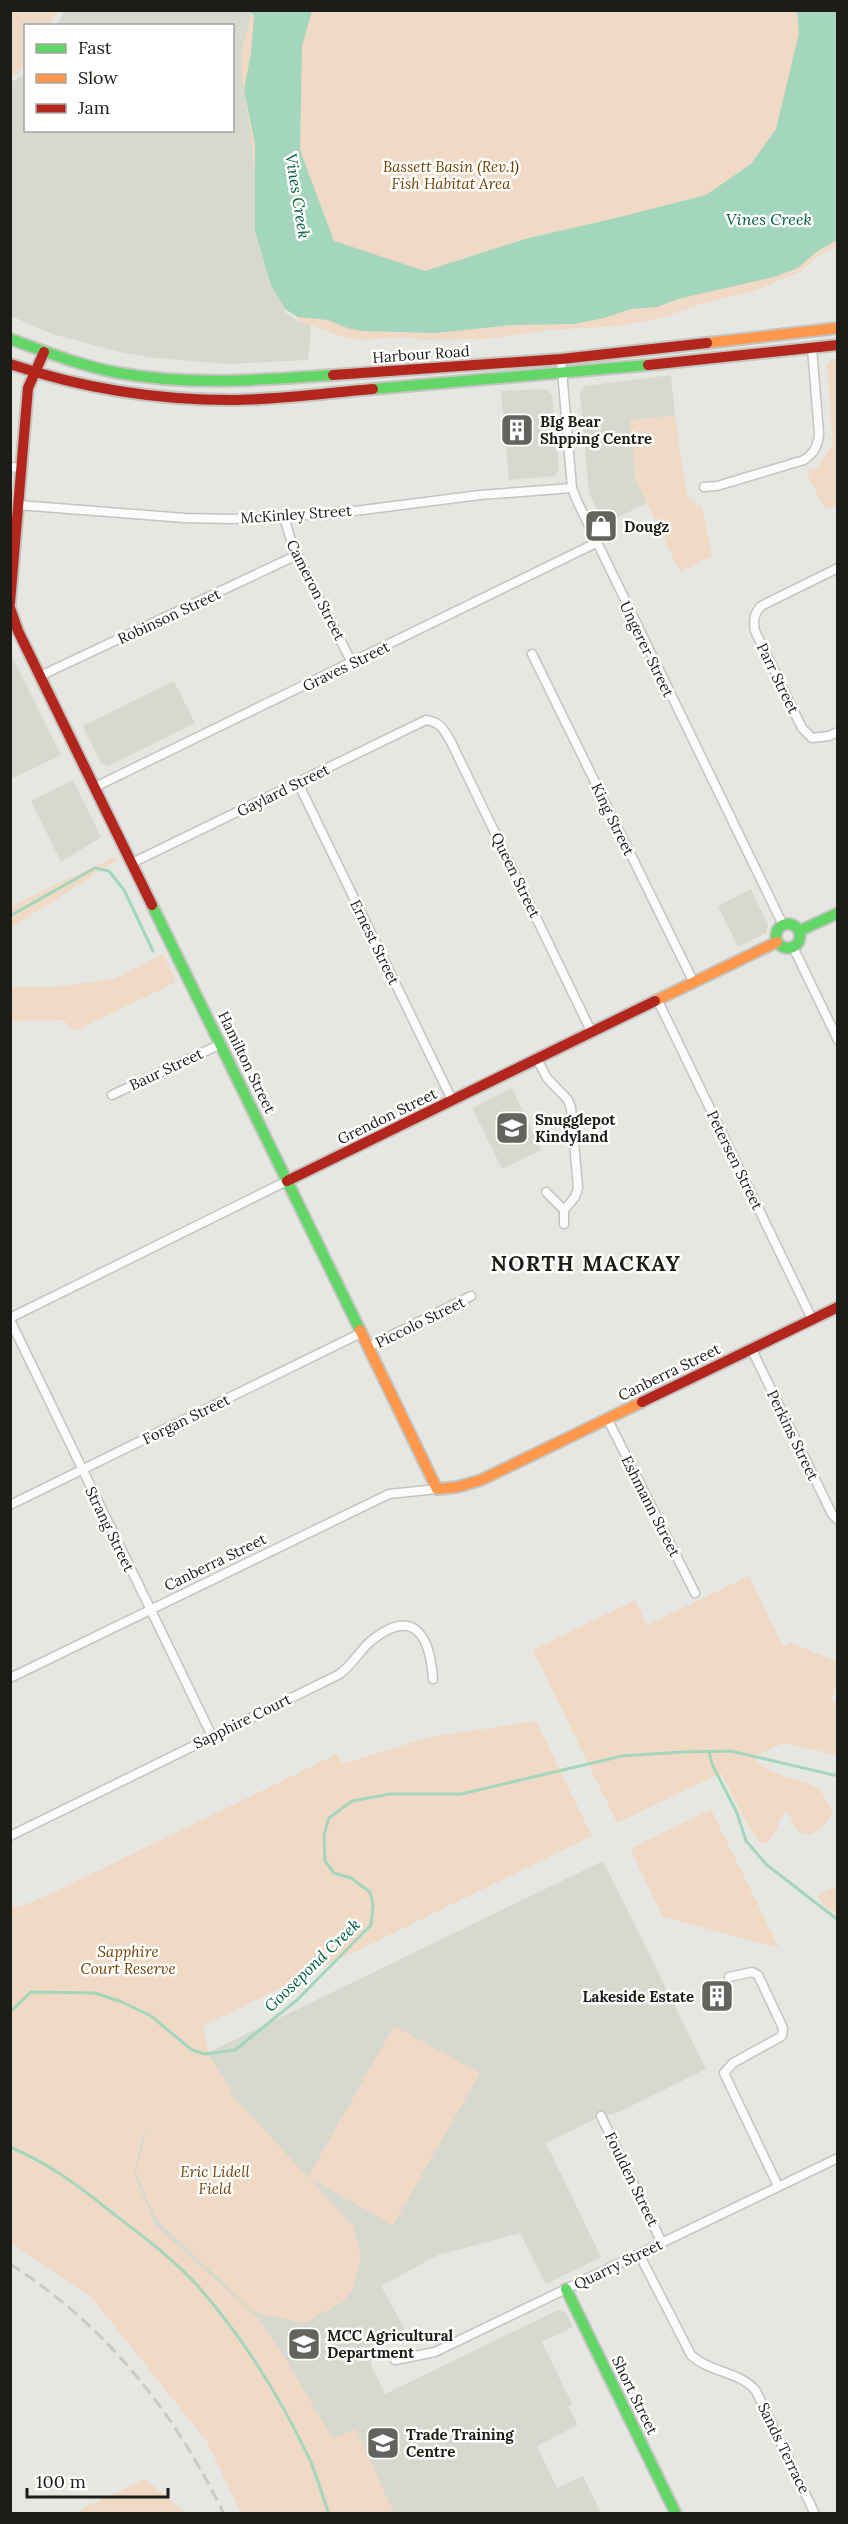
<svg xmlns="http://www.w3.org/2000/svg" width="848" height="2524" font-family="Lora,serif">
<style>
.built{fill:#d7d8ce}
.green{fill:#f0dac5}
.water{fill:#a3d6bc}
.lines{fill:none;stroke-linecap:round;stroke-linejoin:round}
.stream{stroke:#a3d6bc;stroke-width:3}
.street-casing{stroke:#c4c5c1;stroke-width:11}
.fast-casing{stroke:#c4c5c1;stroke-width:14}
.slow-casing{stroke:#c4c5c1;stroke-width:14}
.jam-casing{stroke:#c4c5c1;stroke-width:14}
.street{stroke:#fbfbfb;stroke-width:8}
.fast{stroke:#63d668;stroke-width:10}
.slow{stroke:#ff974d;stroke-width:10}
.jam{stroke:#b3261e;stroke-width:10}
.rail{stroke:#cacac9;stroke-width:3;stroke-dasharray:12 6;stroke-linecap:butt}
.labels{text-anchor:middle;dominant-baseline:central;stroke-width:5;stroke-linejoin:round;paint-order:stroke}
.park-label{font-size:15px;font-style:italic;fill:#724005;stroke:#fffffe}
.street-label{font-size:15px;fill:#1c1c19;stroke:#fffffe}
.poi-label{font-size:15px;font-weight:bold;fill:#1c1c19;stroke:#fffffe;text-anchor:start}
.water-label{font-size:16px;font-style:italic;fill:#006141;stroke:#fffffe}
.district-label{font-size:21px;font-weight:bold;letter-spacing:1.5px;fill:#1c1c19;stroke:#fffffe}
</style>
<rect width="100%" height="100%" fill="#e6e7e2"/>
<g class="built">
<polygon points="64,11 250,11 254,16 246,103 251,117 270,280 286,313 300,322 309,321 311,331 308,360 228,364 155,358 120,352 52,334 11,316 10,83 25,74 26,130 232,130 232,26 57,25"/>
<polygon points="671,375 675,416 630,420 636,480 647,503 604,524 589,493 580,392 585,386"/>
<polygon points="546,389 552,395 559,470 554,476 509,480 501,391"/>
<polygon points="10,652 61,755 11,779 10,779"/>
<polygon points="174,681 195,723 108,766 101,763 83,726"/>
<polygon points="73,780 101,837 61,862 31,801"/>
<polygon points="751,889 768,925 766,933 738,947 718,906"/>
<polygon points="512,1088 541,1150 502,1169 472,1108"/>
<polygon points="603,1861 706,2069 617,2113 601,2116 546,2143 601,2257 546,2284 520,2233 438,2255 381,2286 408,2335 386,2339 370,2362 385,2394 558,2310 566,2312 573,2327 542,2342 572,2404 568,2406 578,2425 537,2446 557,2488 583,2476 601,2513 392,2513 356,2429 333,2439 155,2225 134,2174 142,2136 181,2108 205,2054"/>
</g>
<g class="green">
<polygon points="10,11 57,11 50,25 26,26 25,68 11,77"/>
<polygon points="253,11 837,11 837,246 818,256 800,272 751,292 704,303 664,317 620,326 550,330 487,339 422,340 405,337 360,340 339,336 300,321 285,303 257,201 252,142 241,68 243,44"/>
<polygon points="832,359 837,359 838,504 825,510 806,471 818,467 833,444 827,365"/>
<polygon points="675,416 687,495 696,505 702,506 712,556 680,572 636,480 630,420"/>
<polygon points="116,856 117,860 11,928 11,906"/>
<polygon points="163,954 176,982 75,1031 63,1020 11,1021 11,987 53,987 114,979"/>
<path d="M749 1576 783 1647 791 1643 838 1662 837 1684 831 1701 837 1703V1755L783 1743 754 1757C767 1776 800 1778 820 1789L833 1813C816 1837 801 1846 789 1814L784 1812 775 1833 768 1842 760 1843 747 1824 721 1773 617 1823 533 1650 635 1600 647 1625Z"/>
<polygon points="536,1721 592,1836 203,2026 210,2057 232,2092 230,2093 353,2226 361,2257 354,2286 343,2302 304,2323 254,2312 156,2219 136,2173 145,2135 165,2120 142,2136 134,2174 155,2225 258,2318 285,2358 333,2439 356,2429 394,2513 241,2513 207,2442 90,2296 11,2243 11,1905 19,1907 44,1897 337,1754 342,1764 430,1737"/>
<polygon points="711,1809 779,1948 663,1917 630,1849"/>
<polygon points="837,1860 838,1913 837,1913 825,1907 817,1895 837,1886"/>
<polygon points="394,2026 480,2073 393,2225 308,2177"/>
<polygon points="145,2479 186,2513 81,2513 80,2510"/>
</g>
<polygon class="water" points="250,11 312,11 302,46 300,150 334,241 425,271 525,239 616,218 706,195 751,164 776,129 799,33 797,11 837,11 837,240 816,252 798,268 774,277 678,299 657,307 631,309 604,318 574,324 512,325 435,333 363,331 347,328 328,320 298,317 285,309 271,285 255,230 255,144 244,90 251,53 254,16"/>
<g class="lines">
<g class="stream">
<polyline points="10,916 95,868 109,871 124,890 153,951"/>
<polyline points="709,1752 712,1764 737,1813 746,1841 767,1865 838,1920"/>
<polyline points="10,2012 31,1992 95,1993 122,2002 151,2016 192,2050 205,2054 235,2050 297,2000 371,1925 373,1905 370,1892 351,1878 334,1873 325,1861 324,1835 329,1818 352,1801 390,1794 461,1794 622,1756 682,1752 731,1751 838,1776"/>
<path d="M10 2147C48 2163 79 2186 110 2211 140 2234 172 2258 197 2285 241 2335 280 2397 309 2458 317 2475 322 2495 329 2514"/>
</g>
<defs>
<g id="street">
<polyline points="561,359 572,488 577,501 783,925"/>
<polyline points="10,467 22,468"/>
<path d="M704 487 717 486 804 460C814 453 818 446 819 434L812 348"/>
<polyline points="18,505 185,518 231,519 331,514 480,495 572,488"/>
<polyline points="284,517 293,547 352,663"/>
<path d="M838 568 761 606C754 614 753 620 755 631L802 728 812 738 829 736 838 732"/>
<polyline points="532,654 694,983"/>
<polyline points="40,676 297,555"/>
<polyline points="298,783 452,1100"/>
<polyline points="95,787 596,543"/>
<path d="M132 863 426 720C441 722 444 730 451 742L592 1033"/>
<polyline points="793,947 838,1040"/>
<polyline points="658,1001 812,1319"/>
<polyline points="537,1059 547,1078 568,1100 571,1108 578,1188 575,1197 564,1210 546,1192"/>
<polyline points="112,1095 221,1044"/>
<polyline points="564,1210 564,1224"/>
<polyline points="10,1318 287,1181"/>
<polyline points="10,1320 212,1736"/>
<polyline points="368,1347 471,1296"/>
<polyline points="751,1348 832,1514 838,1520"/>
<polyline points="607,1418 695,1593"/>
<polyline points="10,1505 361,1333"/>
<polyline points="10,1678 389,1494 437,1489"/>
<path d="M10 1836 338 1675C352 1666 359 1651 371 1641 414 1606 430 1636 433 1679"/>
<polyline points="729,1977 752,1972 758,1975 783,2028 782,2036 733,2063 724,2073 778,2186"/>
<polyline points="601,2116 662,2243"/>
<path d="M639 2254 691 2355C710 2373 740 2371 756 2391L815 2514"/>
<polyline points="395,2360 435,2352 838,2158"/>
</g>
<g id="fast">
<path d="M10 339C46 352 81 366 119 373 190 386 261 380 333 375"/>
<polyline points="373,389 648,365"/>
<polyline points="152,905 360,1330"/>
<circle cx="788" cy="936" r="12"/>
<polyline points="799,931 838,913"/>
<polyline points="566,2289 676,2514"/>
</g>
<g id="slow">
<polyline points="707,343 838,328"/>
<polyline points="655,1001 777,942"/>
<polyline points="360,1330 437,1489 457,1487 481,1480 642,1402"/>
</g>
<g id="jam">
<path d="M10 364C81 388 156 400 231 400 278 400 326 393 373 389"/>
<polyline points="648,365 838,345"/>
<polyline points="333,375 561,359 707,343"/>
<polyline points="10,603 28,388 44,352"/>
<polyline points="10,608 18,631 152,905"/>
<polyline points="287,1181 655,1001"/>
<polyline points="642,1402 838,1307"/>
</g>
</defs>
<use href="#street" class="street-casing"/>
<use href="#fast" class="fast-casing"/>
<use href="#slow" class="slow-casing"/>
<use href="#jam" class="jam-casing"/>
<use href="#street" class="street"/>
<use href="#fast" class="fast"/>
<use href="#slow" class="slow"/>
<use href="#jam" class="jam"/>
<path class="rail" d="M10 2264C106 2325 175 2413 224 2514"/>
</g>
<defs>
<symbol id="building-square" viewBox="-11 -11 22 22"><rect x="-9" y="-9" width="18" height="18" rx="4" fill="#63635f" stroke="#fffffe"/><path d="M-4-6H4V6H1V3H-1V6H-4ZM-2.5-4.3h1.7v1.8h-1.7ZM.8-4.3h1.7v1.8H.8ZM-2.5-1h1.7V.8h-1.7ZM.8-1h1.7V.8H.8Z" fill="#fff"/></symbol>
<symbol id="shop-square" viewBox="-11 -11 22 22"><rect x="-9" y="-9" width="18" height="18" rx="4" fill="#63635f" stroke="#fffffe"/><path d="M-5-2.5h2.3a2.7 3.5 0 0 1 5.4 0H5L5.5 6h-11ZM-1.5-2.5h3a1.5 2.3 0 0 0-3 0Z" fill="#fff"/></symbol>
<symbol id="school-square" viewBox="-11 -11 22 22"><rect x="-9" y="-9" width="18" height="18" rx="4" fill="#63635f" stroke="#fffffe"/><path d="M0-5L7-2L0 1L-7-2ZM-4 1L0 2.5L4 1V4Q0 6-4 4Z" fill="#fff"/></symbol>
<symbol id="university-square" viewBox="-11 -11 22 22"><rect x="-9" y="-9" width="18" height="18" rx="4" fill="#63635f" stroke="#fffffe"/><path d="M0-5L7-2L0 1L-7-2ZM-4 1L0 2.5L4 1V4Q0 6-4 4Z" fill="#fff"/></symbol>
</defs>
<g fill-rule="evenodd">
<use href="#building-square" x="498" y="411" width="38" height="38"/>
<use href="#shop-square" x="582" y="507" width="38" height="38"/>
<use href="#school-square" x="493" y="1109" width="38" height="38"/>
<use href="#building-square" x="698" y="1977" width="38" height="38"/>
<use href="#university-square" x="285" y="2325" width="38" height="38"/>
<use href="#university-square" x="364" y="2424" width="38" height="38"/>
</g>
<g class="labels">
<g class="park-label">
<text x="451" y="166">Bassett Basin (Rev.1)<tspan x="451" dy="17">Fish Habitat Area</tspan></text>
<text x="128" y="1951">Sapphire<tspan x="128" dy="17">Court Reserve</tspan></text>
<text x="215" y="2171">Eric Lidell<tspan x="215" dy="17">Field</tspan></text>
</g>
<g class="street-label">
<text transform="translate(421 354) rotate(-4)">Harbour Road</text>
<text transform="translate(296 514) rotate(-4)">McKinley Street</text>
<text transform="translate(316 590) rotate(63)">Cameron Street</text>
<text transform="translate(169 616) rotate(-25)">Robinson Street</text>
<text transform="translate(647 649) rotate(64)">Ungerer Street</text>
<text transform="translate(346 666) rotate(-26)">Graves Street</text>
<text transform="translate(778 678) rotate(64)">Parr Street</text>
<text transform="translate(283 790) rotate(-26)">Gaylard Street</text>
<text transform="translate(613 819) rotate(64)">King Street</text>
<text transform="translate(516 875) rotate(64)">Queen Street</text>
<text transform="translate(375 942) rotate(64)">Ernest Street</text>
<text transform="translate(247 1062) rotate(64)">Hamilton Street</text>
<text transform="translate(166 1069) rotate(-25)">Baur Street</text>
<text transform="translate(387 1116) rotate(-26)">Grendon Street</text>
<text transform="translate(735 1160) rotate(64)">Petersen Street</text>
<text transform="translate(420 1322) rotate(-26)">Piccolo Street</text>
<text transform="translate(669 1372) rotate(-26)">Canberra Street</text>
<text transform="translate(186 1419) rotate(-26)">Forgan Street</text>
<text transform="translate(793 1435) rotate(64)">Perkins Street</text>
<text transform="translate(651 1506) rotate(63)">Eshmann Street</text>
<text transform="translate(110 1529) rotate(64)">Strang Street</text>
<text transform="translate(215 1562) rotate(-26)">Canberra Street</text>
<text transform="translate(242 1721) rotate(-26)">Sapphire Court</text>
<text transform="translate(632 2179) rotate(64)">Foulden Street</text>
<text transform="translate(618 2264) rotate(-26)">Quarry Street</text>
<text transform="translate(635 2395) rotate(64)">Short Street</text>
<text transform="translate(784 2448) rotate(64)">Sands Terrace</text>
</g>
<g class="poi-label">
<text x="540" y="421">BIg Bear<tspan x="540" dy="17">Shpping Centre</tspan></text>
<text x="624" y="526">Dougz</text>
<text x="535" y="1119">Snugglepot<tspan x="535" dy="17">Kindyland</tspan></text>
<text x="694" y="1996" text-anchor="end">Lakeside Estate</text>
<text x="327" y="2335">MCC Agricultural<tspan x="327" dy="17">Department</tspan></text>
<text x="406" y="2434">Trade Training<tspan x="406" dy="17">Centre</tspan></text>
</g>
<g class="water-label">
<text transform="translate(298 196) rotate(81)">Vines Creek</text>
<text x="769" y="219">Vines Creek</text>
<text transform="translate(312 1965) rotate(-44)">Goosepond Creek</text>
</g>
<g class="district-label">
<text x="586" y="1263">NORTH MACKAY</text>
</g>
</g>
<rect width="848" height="2524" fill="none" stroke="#1c1c19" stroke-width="24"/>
<rect x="24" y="24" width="210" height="108" fill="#fffffe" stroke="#a4a4a2" stroke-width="1.5"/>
<rect x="36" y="44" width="30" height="9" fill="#63d668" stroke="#a4a4a2" stroke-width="1.5"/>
<text x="78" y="54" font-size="18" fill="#1c1c19">Fast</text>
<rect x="36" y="74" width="30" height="9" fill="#ff974d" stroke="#a4a4a2" stroke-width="1.5"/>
<text x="78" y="84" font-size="18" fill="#1c1c19">Slow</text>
<rect x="36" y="104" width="30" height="9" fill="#b3261e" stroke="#a4a4a2" stroke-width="1.5"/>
<text x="78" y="114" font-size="18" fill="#1c1c19">Jam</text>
<path d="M27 2488v9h141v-9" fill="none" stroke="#1c1c19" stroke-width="3"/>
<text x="36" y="2488" font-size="18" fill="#1c1c19" stroke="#fffffe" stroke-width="4.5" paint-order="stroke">100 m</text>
</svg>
